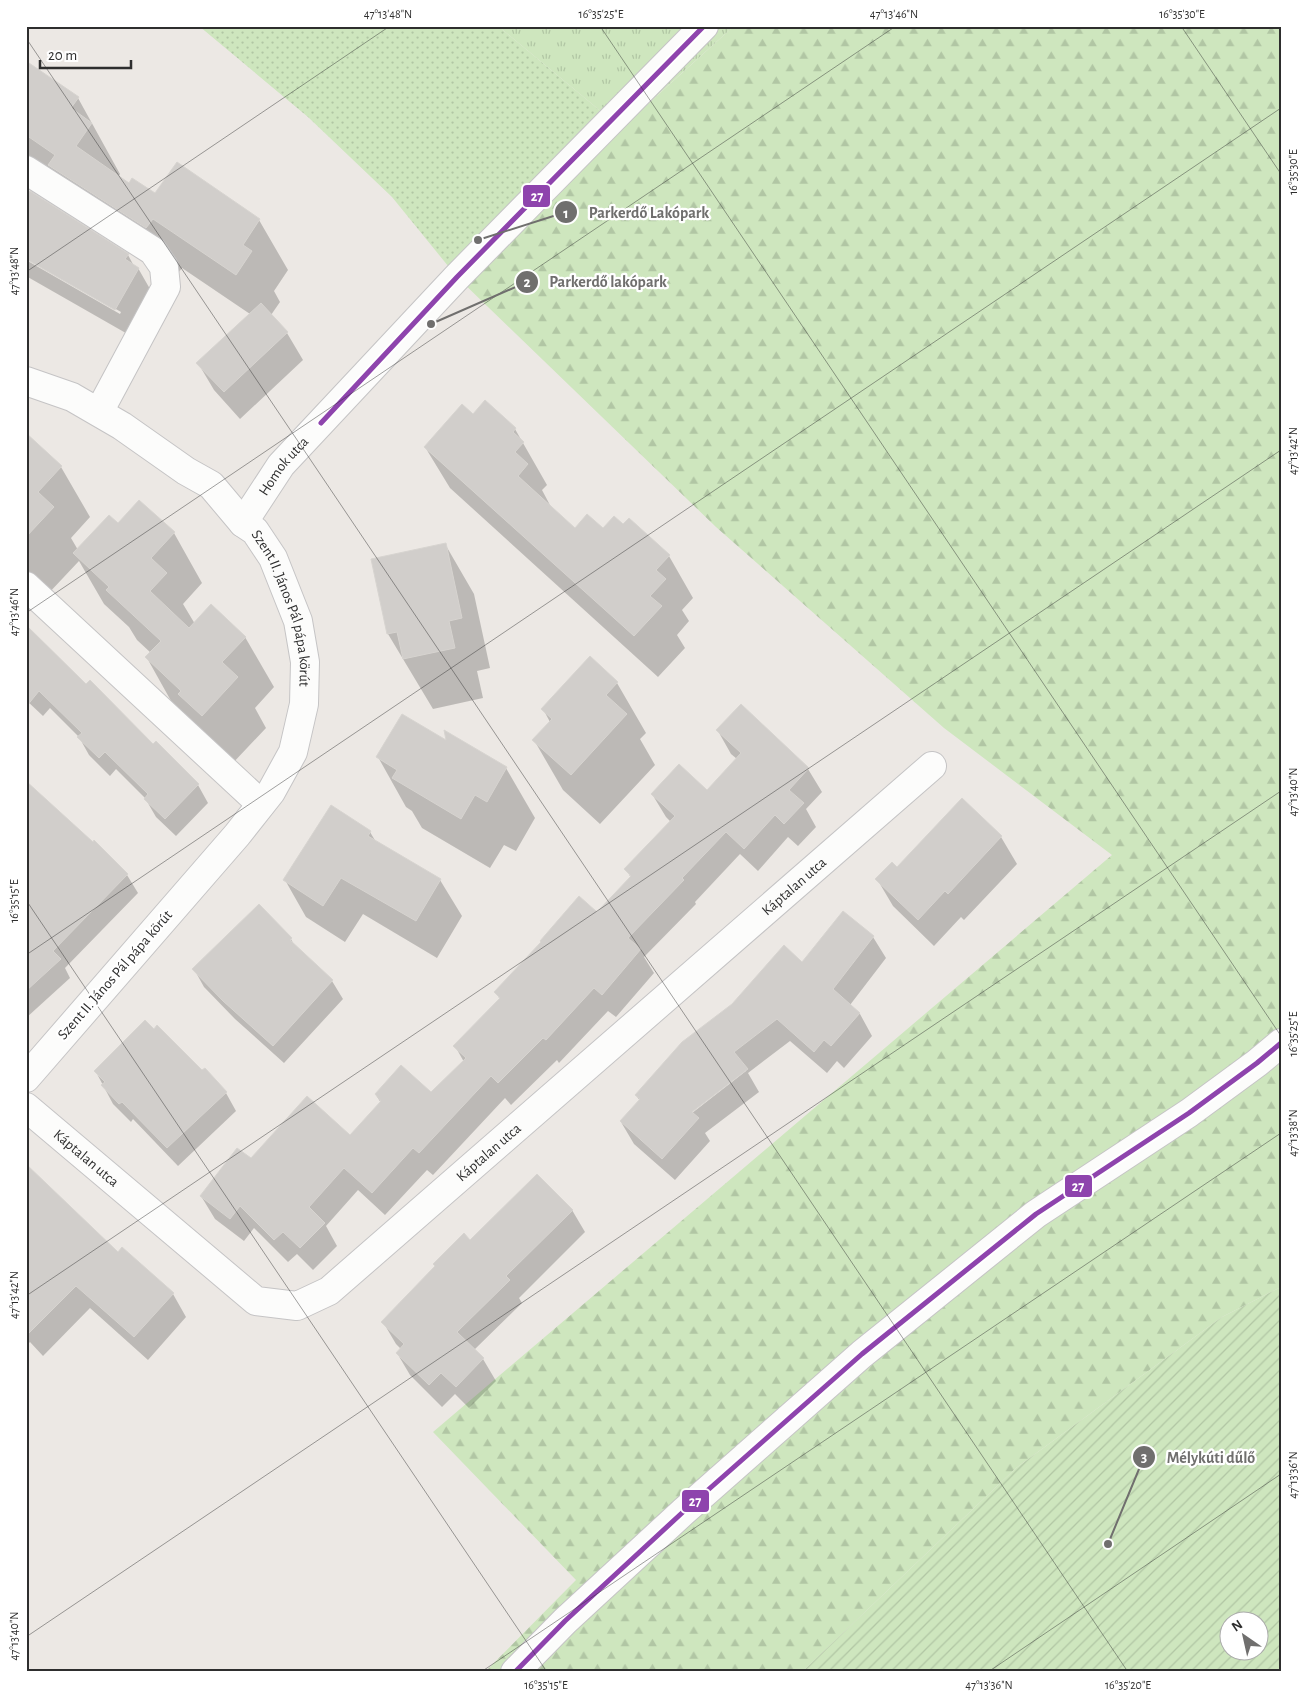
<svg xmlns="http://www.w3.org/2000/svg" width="1307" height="1698" font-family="'Alegreya Sans',sans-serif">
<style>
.grass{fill:url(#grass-dots)}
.forest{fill:url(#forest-firs)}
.park{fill:url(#park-tufts)}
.garden{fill:url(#garden-furrows);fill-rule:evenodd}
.shadow{fill:#0003;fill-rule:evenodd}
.building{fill:#d1cecb;stroke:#d7d4d0}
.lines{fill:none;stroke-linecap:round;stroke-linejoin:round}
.street-casing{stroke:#c5c4c5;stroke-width:30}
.street{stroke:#fcfcfb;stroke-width:28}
.bus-1-casing{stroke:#fff;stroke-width:9}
.bus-1{stroke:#8e44ad;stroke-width:5}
.ticks{fill:none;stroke:#2e2e2e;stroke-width:1;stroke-opacity:0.45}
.labels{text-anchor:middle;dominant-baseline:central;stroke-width:4.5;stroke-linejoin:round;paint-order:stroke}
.street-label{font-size:15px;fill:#2e2e2e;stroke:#fff}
.leader{fill:none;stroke:#706f6e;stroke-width:2}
.callout-dot{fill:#706f6e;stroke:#fff;stroke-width:2}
.mark-label{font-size:15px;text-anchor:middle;font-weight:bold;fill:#fff}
.callout-label{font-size:16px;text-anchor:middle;font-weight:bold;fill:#706f6e;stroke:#fff;stroke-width:4.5;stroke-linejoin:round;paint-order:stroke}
.line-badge{stroke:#fff;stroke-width:2}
.badge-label{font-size:14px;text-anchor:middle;font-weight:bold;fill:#fff}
.neatline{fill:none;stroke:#2e2e2e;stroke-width:2}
.ticks-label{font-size:12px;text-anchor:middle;fill:#2e2e2e}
</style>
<defs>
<pattern id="grass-dots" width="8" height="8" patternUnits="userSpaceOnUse" patternTransform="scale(1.25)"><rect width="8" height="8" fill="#cee6be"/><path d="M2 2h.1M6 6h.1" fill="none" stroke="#b1c6a4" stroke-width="1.8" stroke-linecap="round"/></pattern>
<pattern id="forest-firs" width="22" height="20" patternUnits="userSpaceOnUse" patternTransform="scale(1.25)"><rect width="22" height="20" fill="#cee6be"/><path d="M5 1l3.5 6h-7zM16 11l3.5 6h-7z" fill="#b1c6a4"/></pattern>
<pattern id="park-tufts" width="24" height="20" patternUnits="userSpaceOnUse" patternTransform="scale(1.25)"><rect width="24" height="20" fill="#cee6be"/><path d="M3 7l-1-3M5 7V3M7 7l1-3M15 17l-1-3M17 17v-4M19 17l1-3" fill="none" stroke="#b1c6a4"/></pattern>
<pattern id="garden-furrows" width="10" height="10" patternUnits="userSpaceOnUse" patternTransform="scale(1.25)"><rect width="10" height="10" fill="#cee6be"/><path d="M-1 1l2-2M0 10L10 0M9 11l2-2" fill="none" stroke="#b1c6a4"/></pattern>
</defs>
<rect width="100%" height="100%" fill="#ece8e4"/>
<polygon class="grass" points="199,26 498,26 621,128 457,277 392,197 308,117"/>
<polygon class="forest" points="734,26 1281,26 1281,1287 1222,1317 1016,1468 802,1672 485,1672 576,1580 433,1432 1112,855 944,728 716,527 457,277"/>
<polygon class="park" points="498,26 734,26 621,128"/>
<path class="garden" d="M1281 1287V1672H802L1016 1468 1222 1317ZM1230 1620H1260V1650H1230Z"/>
<g class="shadow">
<polygon points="26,63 78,98 120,174 118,177 129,184 156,195 259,220 288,270 274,291 280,302 271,315 287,333 303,360 240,419 214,390 198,363 250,314 182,268 175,277 26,164"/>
<polygon points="128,255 134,266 138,268 154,296 131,336 26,276 26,260 120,314 121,312 26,257"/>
<polygon points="473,415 515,429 547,485 542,490 551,507 575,530 603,530 669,556 693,598 682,610 689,621 677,635 685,648 658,677 450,488 425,447"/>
<polygon points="27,435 61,467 90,517 71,538 78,550 118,525 174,533 202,583 183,604 195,624 245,637 274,687 255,708 266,728 231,765 175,708 147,658 151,653 137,640 129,627 104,604 79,561 47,595 26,576"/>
<polygon points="445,544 474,594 490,668 477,671 483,698 433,709 388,634 372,560"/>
<polygon points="26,625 86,685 153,745 156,743 198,785 208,803 176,836 156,817 145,798 116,769 110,776 89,755 79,737 50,708 43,716 26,700"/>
<polygon points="617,683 646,733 640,739 655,765 600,824 563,790 534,740 550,722 543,709"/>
<polygon points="741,706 808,769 822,792 806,809 816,827 798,846 788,837 758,871 740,854 695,902 696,904 644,957 654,973 616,1017 608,1011 559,1063 557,1060 511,1105 505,1098 433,1175 427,1170 385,1215 358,1190 326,1226 337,1246 313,1270 297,1254 288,1262 254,1228 244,1241 215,1219 201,1196 251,1160 350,1137 381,1103 376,1095 431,1094 464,1062 455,1046 500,1000 496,992 597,913 631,878 626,869 671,822 666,817 652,794 707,791 737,759 731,754 718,731"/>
<polygon points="448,743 506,768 535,818 516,851 504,845 490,868 422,828 412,811 406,807 378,757"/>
<polygon points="962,799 1001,837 1017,864 964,920 961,917 934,946 893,906 877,879 897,869"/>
<polygon points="332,807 370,832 376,842 440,880 462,916 437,958 363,914 345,942 306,917 285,880"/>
<polygon points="94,842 127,875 138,893 65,968 70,978 26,1018 26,912"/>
<path d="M873 937 886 958 850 1005 860 1014 872 1036 844 1068 837 1061 827 1073 790 1041 748 1073 759 1092 705 1133 710 1141 675 1180 634 1144 621 1122 640 1101 636 1095 803 963ZM746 1068V1071L687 1117 686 1115Z"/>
<polygon points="291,939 295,947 332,981 343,999 284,1063 235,1019 204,987 194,969"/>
<polygon points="96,1072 226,1093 236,1111 178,1166 133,1119 131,1122 113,1104"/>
<polygon points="26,1166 118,1254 173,1294 186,1317 148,1360 90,1308 43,1356 30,1342 26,1346"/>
<polygon points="572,1210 585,1232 519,1298 522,1303 474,1350 483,1359 496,1381 469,1408 455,1394 442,1407 410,1375 397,1353 401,1349 396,1344 383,1322 470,1241"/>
</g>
<g class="building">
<polygon points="26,61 79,97 71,108 92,123 76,146 129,183 132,178 155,193 177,162 260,219 243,245 252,251 236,275 153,219 146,228 48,165 55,155 26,135"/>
<polygon points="30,191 129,254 125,259 139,268 115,310 26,259 26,196"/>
<polygon points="261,303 288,332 224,392 196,363"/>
<polygon points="485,400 516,428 513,432 524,442 515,452 528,464 518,476 575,528 587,514 603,528 614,516 623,524 629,518 670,555 656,570 666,579 650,596 662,606 634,636 424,447 462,404 473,414"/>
<polygon points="26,433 62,466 38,492 54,507 26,537"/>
<polygon points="139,500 175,532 151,558 167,573 150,591 189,628 211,604 246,637 222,662 238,677 202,716 178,694 181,691 145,657 161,641 106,590 109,587 73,553 109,515 118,523"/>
<polygon points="446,543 462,618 449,621 455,648 403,659 397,632 387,634 371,559"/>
<polygon points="26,625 86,684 90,680 153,744 156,741 199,784 165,819 144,799 148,794 105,752 99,758 77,737 82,733 39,691 26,707"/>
<polygon points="590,656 618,682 606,695 627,714 571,775 532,740 552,719 541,709"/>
<polygon points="741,704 809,768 789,790 804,803 784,824 775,815 744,849 726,832 682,878 684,880 628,938 641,949 602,995 594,988 546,1040 543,1038 498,1083 491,1076 419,1153 413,1148 372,1193 344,1168 309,1207 325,1223 300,1248 283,1232 274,1240 240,1206 230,1219 200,1196 237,1148 251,1158 307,1096 350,1135 381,1101 375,1094 401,1065 431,1092 466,1058 453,1046 500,998 494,992 541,942 540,941 579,896 597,912 631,876 624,869 675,816 651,794 679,764 707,790 741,753 716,730"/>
<polygon points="402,714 446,740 444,730 507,767 487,802 475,795 461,819 392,778 397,770 376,757"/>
<polygon points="26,781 93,842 94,840 128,874 53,951 61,959 26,991"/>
<polygon points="962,798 1002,836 948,894 945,891 918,920 875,879 892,862 897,867"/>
<polygon points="331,805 371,831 368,836 441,879 416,921 341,878 323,906 283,880"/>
<polygon points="259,904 292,938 290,940 333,980 273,1046 223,1001 192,969"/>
<polygon points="843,911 874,936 833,989 860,1013 831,1046 824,1040 814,1052 777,1019 734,1052 748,1069 692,1112 699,1118 662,1159 620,1121 640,1099 635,1095 682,1042 732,1004 784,945 802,962"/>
<polygon points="145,1020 154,1029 157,1025 202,1070 205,1068 227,1092 167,1148 122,1102 119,1104 101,1085 105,1082 94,1071"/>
<polygon points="26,1164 118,1252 122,1247 174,1293 134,1337 76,1286 26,1336"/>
<polygon points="537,1174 573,1210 506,1276 510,1280 457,1332 484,1358 456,1387 441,1373 429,1385 396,1353 404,1344 381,1322 435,1266 433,1264 464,1233 470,1240"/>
</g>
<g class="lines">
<defs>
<g id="street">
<polyline points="26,170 153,251 164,267 166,287 99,412"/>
<path id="s1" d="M26 381 72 397 122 426 186 471 211 485 243 523 255 531 273 558 298 621 305 662 304 704 293 752 271 792 237 835 26 1078"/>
<path id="s2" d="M243 523 281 465 457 277 704 26"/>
<polyline points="26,586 261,804"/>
<path id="s3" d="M26 1107 256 1301 297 1306 329 1291 932 766"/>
<polyline points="515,1672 565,1621 683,1512 862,1354 1036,1214 1189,1113 1257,1063 1281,1043"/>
</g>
</defs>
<use href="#street" class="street-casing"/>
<use href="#street" class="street"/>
<defs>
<g id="bus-1">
<polyline points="321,423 457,277 704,26"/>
<polyline points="515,1672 565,1621 683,1512 862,1354 1036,1214 1189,1113 1257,1063 1281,1043"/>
</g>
</defs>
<use href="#bus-1" class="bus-1-casing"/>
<use href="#bus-1" class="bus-1"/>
</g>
<path class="ticks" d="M600 26 1281 1036M1181 26 1281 174M26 38 1128 1672M26 272 390 26M26 613 896 26M26 900 547 1672M26 955 1281 108M26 1296 1281 450M26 1637 1281 791M481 1672 1281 1133M988 1672 1281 1474"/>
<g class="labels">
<g class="street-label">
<text stroke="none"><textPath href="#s2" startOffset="70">Homok utca</textPath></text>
<text stroke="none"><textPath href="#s1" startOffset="361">Szent II. János Pál pápa körút</textPath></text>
<text stroke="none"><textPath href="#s3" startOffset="994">Káptalan utca</textPath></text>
<text transform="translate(115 975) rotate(-49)">Szent II. János Pál pápa körút</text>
<text stroke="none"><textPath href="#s3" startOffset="589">Káptalan utca</textPath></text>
<text stroke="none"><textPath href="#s3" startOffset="79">Káptalan utca</textPath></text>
</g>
</g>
<path class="leader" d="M478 240L566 212M431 324L527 282M1108 1544L1144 1457"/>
<g class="callout-dot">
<circle cx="478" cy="240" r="5"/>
<circle cx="431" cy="324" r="5"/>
<circle cx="1108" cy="1544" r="5"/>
<circle cx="566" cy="212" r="12"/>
<circle cx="527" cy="282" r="12"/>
<circle cx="1144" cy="1457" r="12"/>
</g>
<g class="mark-label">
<text x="566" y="218">1</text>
<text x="527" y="287">2</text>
<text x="1144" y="1462">3</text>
</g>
<g class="callout-label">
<text x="649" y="218">Parkerdő Lakópark</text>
<text x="608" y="287">Parkerdő lakópark</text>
<text x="1211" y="1463">Mélykúti dűlő</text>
</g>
<g class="line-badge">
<rect x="522" y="184" width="29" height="24" rx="5" fill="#8e44ad"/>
<rect x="1064" y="1174" width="29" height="24" rx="5" fill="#8e44ad"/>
<rect x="681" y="1489" width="29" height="24" rx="5" fill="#8e44ad"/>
</g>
<g class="badge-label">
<text x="537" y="201">27</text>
<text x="1078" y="1191">27</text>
<text x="695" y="1506">27</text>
</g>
<rect width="1307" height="1698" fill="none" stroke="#ffffff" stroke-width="55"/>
<g transform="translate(1244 1636) rotate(326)"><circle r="24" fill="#ffffff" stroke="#ababab"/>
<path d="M0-4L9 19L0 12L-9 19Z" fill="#706f6e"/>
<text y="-8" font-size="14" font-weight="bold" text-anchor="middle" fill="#2e2e2e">N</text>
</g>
<path d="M40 60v8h91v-8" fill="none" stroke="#2e2e2e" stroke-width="2.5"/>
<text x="48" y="60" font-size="15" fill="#2e2e2e" stroke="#ffffff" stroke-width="4" paint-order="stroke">20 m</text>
<rect x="28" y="28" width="1252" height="1642" class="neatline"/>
<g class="ticks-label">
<text x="388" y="18">47°13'48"N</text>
<text x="601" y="18">16°35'25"E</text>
<text x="894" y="18">47°13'46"N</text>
<text x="1182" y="18">16°35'30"E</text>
<text transform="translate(1293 172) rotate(-90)" y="4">16°35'30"E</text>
<text transform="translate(14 271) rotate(-90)" y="4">47°13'48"N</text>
<text transform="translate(1293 451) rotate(-90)" y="4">47°13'42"N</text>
<text transform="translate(14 612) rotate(-90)" y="4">47°13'46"N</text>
<text transform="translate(1293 792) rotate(-90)" y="4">47°13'40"N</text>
<text transform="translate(14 901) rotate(-90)" y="4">16°35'15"E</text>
<text transform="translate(1293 1034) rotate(-90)" y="4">16°35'25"E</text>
<text transform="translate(1293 1133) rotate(-90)" y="4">47°13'38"N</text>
<text transform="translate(14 1295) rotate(-90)" y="4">47°13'42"N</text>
<text transform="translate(1293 1475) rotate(-90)" y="4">47°13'36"N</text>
<text transform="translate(14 1636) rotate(-90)" y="4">47°13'40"N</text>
<text x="546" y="1689">16°35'15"E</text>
<text x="989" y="1689">47°13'36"N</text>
<text x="1128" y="1689">16°35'20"E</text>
</g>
</svg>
